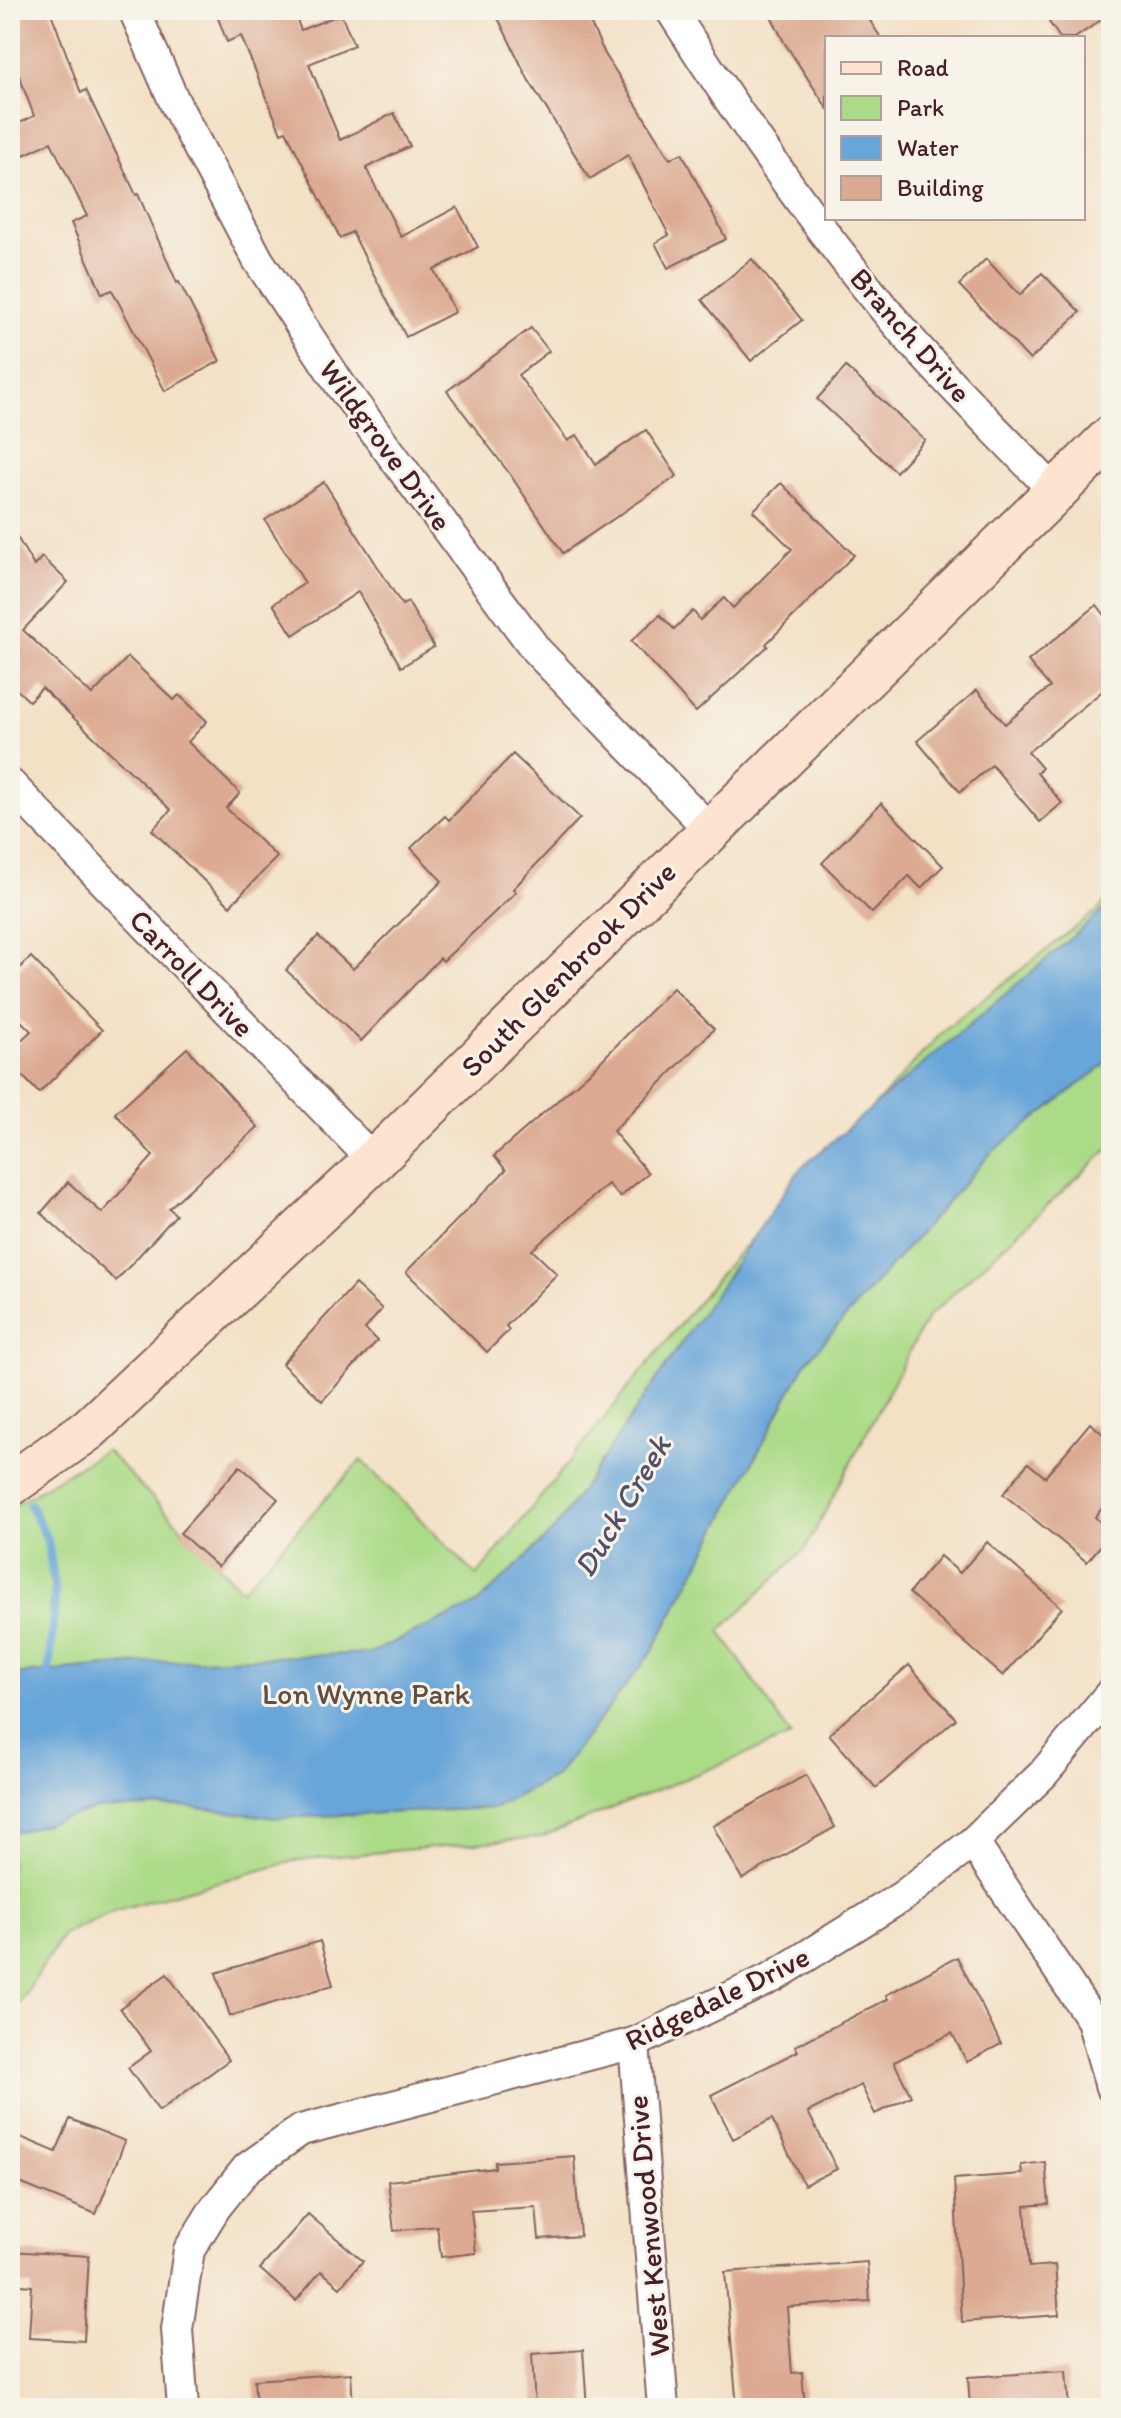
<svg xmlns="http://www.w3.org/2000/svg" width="1121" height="2418" font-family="Itim,sans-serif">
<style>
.green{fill:#acdb88;stroke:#7b7d5a;stroke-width:2}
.water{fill:#68a5d9;stroke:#596282;stroke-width:2}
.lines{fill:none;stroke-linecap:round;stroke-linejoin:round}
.stream{stroke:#68a5d9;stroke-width:9}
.building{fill:#dcaa92}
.street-casing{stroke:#856361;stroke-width:34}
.secondary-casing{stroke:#856361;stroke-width:46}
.street{stroke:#fff;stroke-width:30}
.secondary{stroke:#fde4d1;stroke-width:42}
.labels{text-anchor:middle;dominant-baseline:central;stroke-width:6;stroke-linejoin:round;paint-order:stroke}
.street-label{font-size:30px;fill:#4a1f2b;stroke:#f7f3e8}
.park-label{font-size:30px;fill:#624e42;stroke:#f7f3e8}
.water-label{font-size:32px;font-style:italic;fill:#544e68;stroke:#f7f3e8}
</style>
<rect width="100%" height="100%" fill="#f7f3e8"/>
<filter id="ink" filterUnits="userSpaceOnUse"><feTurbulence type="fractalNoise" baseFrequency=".0125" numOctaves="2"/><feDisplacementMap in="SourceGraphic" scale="16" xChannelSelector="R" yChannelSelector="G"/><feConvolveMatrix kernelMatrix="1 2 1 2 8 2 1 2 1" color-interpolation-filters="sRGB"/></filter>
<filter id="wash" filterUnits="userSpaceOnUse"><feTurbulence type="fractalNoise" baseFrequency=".006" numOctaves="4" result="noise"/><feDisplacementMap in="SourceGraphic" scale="32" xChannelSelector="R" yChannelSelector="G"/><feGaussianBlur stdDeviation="1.8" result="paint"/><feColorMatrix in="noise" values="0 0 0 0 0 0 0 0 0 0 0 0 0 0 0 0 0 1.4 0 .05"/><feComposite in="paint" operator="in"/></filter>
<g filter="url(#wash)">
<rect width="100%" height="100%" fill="#f3e1c6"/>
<polygon class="green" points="1111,895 1111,1146 927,1318 806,1548 720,1631 791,1736 541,1837 298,1860 116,1910 63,1934 10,2019 10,1508 106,1450 242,1590 361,1460 477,1576 730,1262 946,1028 1099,909"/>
<polygon class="water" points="1111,904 1111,1060 991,1153 806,1362 652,1652 556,1776 495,1808 278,1818 181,1806 97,1809 10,1834 10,1675 153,1662 370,1653 477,1604 554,1530 800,1169"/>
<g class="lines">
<polyline class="stream" points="30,1505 48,1541 55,1591 48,1684"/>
</g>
<g id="blocks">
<g class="building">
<polygon points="10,10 50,10 81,93 86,90 136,195 138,194 177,283 179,282 220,361 165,391 112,290 102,294 71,223 87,216 51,142 24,155 11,127 34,116 10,51"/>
<polygon points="215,10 304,10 295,15 301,30 341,14 354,45 309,64 340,140 394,113 410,146 366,168 401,237 457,207 478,247 434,270 455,312 406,337 352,232 340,238 286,131 281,133 241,36 227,42"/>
<polygon points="494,10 584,10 605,54 670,159 682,153 726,239 668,268 655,243 669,235 628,155 590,179 528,79"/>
<polygon points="768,10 863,10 881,38 827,38 827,108 784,42"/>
<polygon points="1041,10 1111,10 1111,13 1075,38 1060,38"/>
<polygon points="752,259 802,320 751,361 702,300"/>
<polygon points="986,259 1020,295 1042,273 1080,312 1030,360 959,285"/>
<polygon points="531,328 549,351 518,375 568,441 577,435 596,464 646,430 677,476 563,553 509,473 447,391"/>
<polygon points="846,367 925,440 896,472 817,399"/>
<polygon points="324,482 402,605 408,602 434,647 401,667 358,592 293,635 273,604 305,583 265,520"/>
<polygon points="781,483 854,555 766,644 768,646 696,712 631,641 660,615 674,629 693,611 700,620 724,598 733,608 792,549 753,511"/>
<polygon points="10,525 34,566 42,557 68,582 23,630 92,695 128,657 174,700 179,695 207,721 188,742 240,793 226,808 277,857 230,906 152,830 171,810 42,688 29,701 10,683"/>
<polygon points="1097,605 1111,623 1111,684 1028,752 1042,768 1037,773 1062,803 1040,822 992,765 960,792 917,741 977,690 1005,724 1050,687 1028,661"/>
<polygon points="513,754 580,818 513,889 516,892 443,961 440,958 361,1041 286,970 318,936 353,969 442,881 411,848 445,816 449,820"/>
<polygon points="881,803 943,866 921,888 909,876 872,913 822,863"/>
<polygon points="31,957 102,1030 39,1093 10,1063 10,1051 31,1031 10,1010 10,978"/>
<polygon points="673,988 714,1029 613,1131 648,1173 620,1197 608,1184 532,1250 557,1274 506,1326 509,1330 487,1352 406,1272 506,1170 494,1156 588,1074"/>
<polygon points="187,1048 258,1127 169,1208 176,1215 116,1281 41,1213 68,1182 102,1213 153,1156 115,1113"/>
<polygon points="355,1284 382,1309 365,1329 377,1341 322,1401 282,1364"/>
<polygon points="1090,1423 1111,1441 1111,1497 1095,1517 1111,1533 1087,1562 1003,1494 1028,1463 1045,1477"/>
<polygon points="240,1466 278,1499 218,1567 180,1533"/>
<polygon points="987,1542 1062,1608 1003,1676 909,1593 940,1556 960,1573"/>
<polygon points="909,1665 956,1719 876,1788 829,1734"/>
<polygon points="806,1775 835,1827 742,1879 713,1826"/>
<polygon points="320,1941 333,1985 230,2016 216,1973"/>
<polygon points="957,1957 1001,2044 967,2062 952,2033 894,2062 911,2096 875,2114 861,2085 808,2112 837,2169 804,2185 772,2119 733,2139 711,2095 798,2051 795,2046 888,1999 886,1995"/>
<polygon points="167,1974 229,2060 159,2111 128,2068 151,2051 120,2008"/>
<polygon points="70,2119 125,2141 96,2214 10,2179 10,2148 16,2135 56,2152"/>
<polygon points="574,2156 580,2236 539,2239 536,2207 471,2211 476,2253 441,2257 437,2226 394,2231 388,2181 495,2168 495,2162"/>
<polygon points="1045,2162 1049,2204 1025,2206 1029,2267 1055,2265 1059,2315 962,2322 954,2179 1022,2174 1021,2165"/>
<polygon points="308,2214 363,2261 340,2287 321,2271 296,2301 260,2269"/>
<polygon points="10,2251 89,2256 84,2341 29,2338 32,2286 10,2284"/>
<polygon points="867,2262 870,2301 787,2307 792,2373 802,2372 805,2408 737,2408 725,2272"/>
<polygon points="583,2350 587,2408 535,2408 532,2354"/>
<polygon points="1066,2371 1069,2408 970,2408 968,2377"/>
<polygon points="351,2373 353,2408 256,2408 254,2380"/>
</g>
</g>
</g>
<g filter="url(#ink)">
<use href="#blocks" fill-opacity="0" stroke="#856361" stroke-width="2"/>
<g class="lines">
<defs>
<g id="street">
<polyline points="134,10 175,103 258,260 341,386 537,651 710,830"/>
<path d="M671 10C743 124 820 234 907 336 954 390 1006 440 1055 492"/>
<polyline points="10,784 374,1161"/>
<polyline points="973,1842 1092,2020 1111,2087"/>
<polyline points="634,2043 663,2408"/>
<polyline points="183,2408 177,2329 189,2250 215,2208 247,2168 301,2130 634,2043 773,1977 903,1896 973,1842 1043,1774 1111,1693"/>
</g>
<polyline id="secondary" points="10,1485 89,1429 374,1161 1111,437"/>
</defs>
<use href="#street" class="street-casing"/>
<use href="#secondary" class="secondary-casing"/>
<use href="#street" class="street"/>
<use href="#secondary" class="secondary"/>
</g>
</g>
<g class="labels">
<g class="street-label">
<text transform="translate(911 335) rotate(49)">Branch Drive</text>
<text transform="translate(386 445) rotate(54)">Wildgrove Drive</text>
<text transform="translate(568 969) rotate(-45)">South Glenbrook Drive</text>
<text transform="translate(192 973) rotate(46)">Carroll Drive</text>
<text transform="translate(717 1998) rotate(-26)">Ridgedale Drive</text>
<text transform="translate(648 2226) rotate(-95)">West Kenwood Drive</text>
</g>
<g class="park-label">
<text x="366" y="1693">Lon Wynne Park</text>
</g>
<g class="water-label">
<text transform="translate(622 1506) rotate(-59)">Duck Creek</text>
</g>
</g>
<rect width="1121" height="2418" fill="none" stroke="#f7f3e8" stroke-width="40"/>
<rect x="825" y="36" width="260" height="184" fill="#f7f3e8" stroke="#b29e9c" stroke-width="2"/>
<rect x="841" y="62" width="40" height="12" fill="#fde4d1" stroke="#b29e9c" stroke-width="2"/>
<text x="897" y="76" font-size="24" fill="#4a1f2b">Road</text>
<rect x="841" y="96" width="40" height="24" fill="#acdb88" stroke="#b29e9c" stroke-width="2"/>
<text x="897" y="116" font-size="24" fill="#4a1f2b">Park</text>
<rect x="841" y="136" width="40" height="24" fill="#68a5d9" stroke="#b29e9c" stroke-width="2"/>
<text x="897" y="156" font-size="24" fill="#4a1f2b">Water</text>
<rect x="841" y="176" width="40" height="24" fill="#dcaa92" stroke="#b29e9c" stroke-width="2"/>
<text x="897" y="196" font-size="24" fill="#4a1f2b">Building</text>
</svg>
